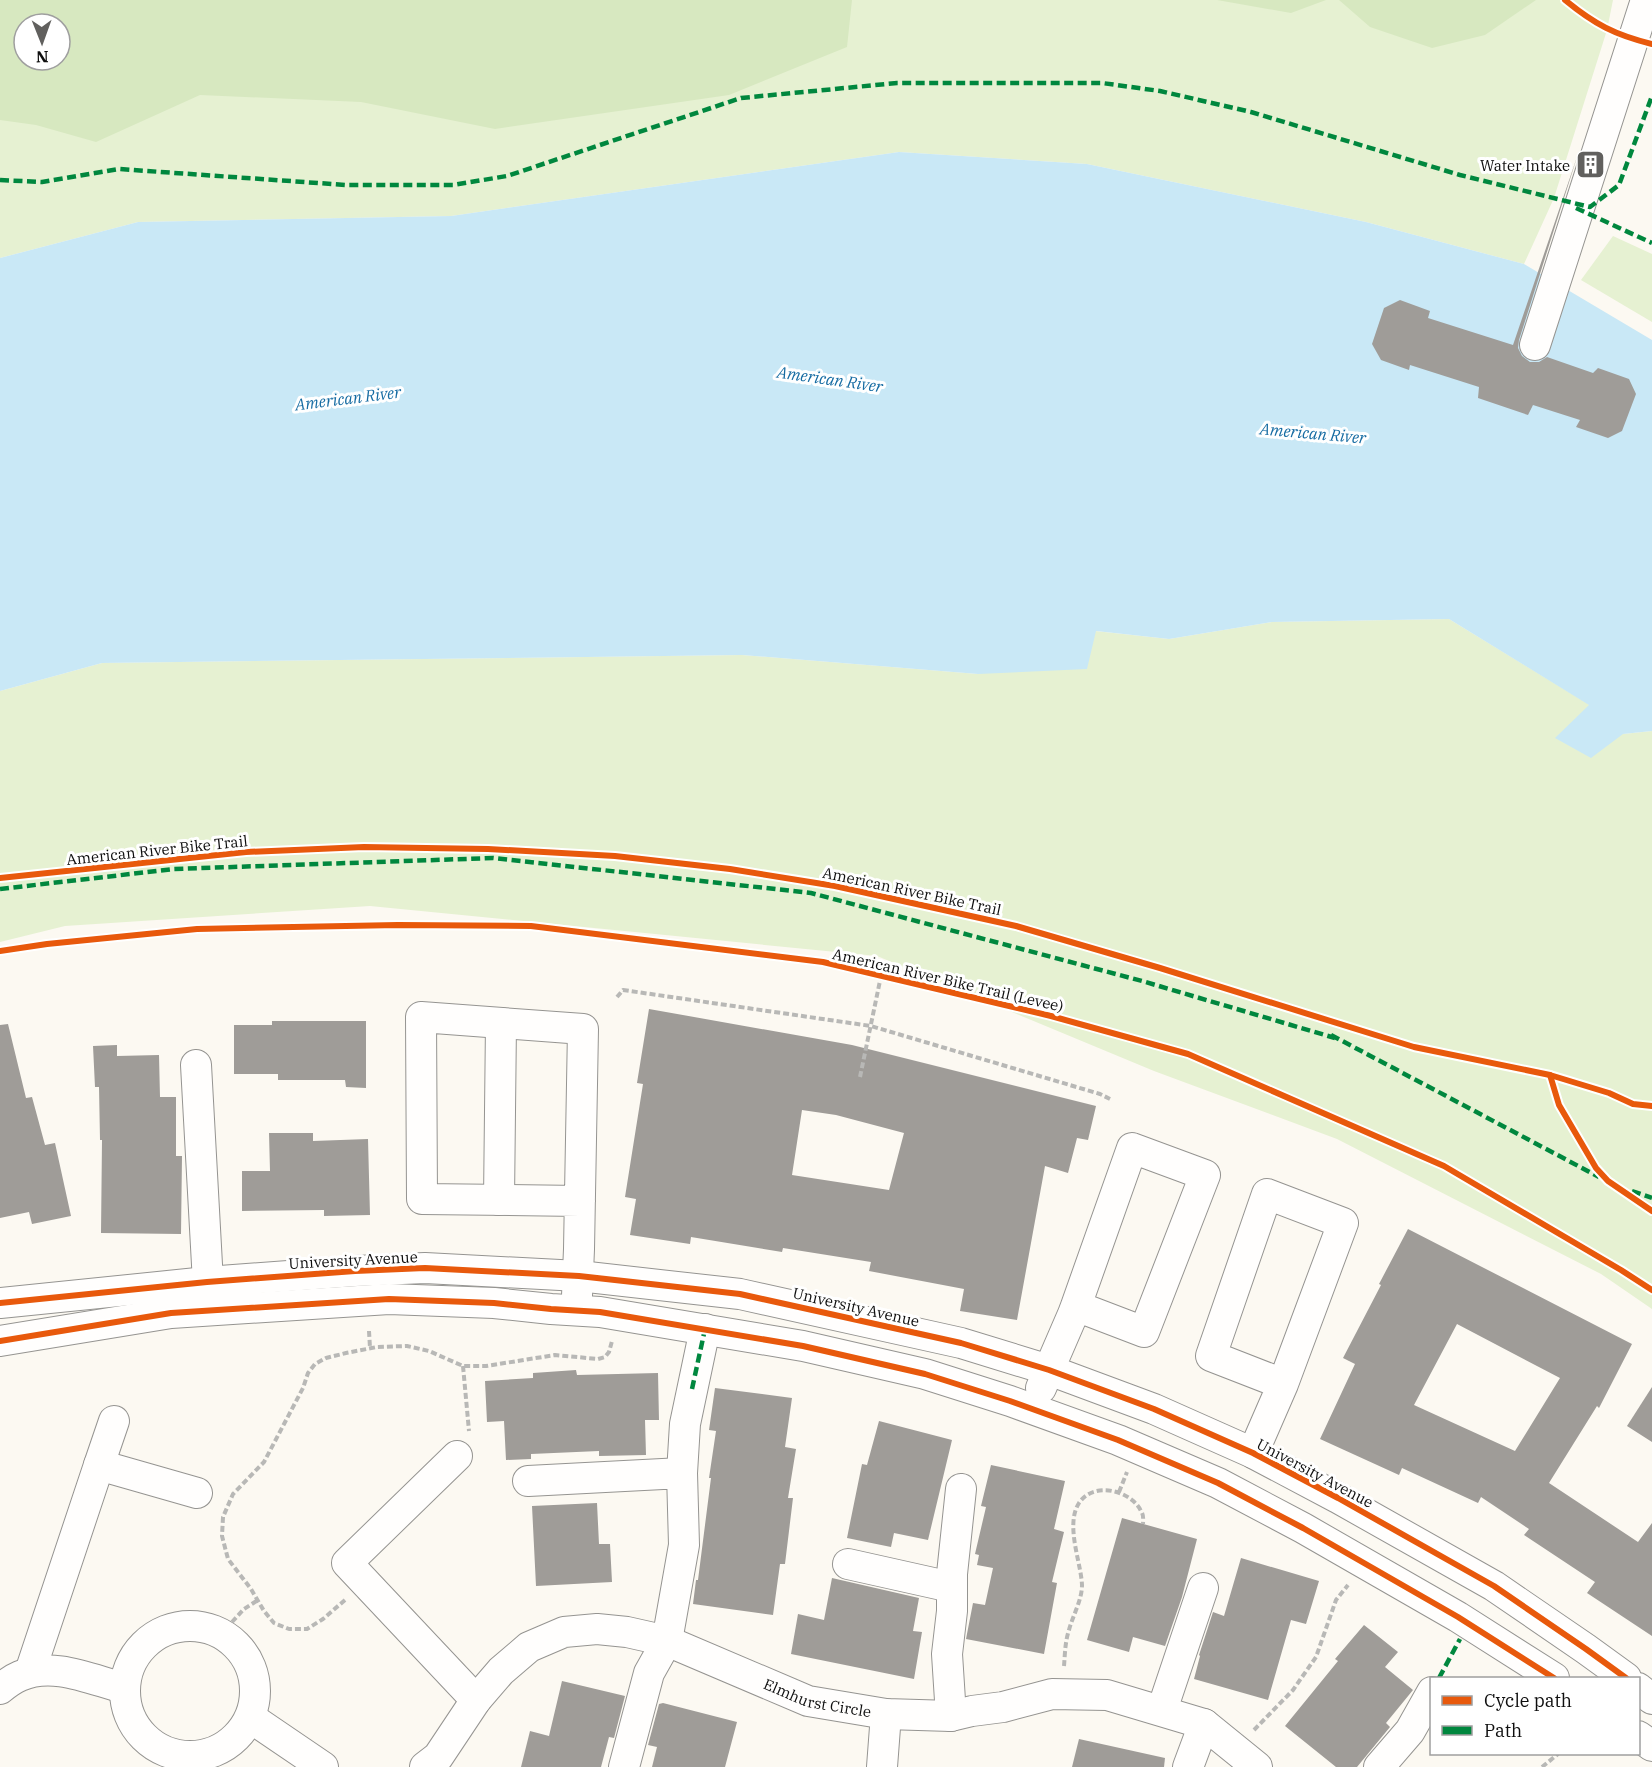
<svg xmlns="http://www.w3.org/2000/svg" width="1652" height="1767" font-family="'IBM Plex Serif',serif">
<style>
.green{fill:#e6f1d2;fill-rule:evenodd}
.forest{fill:#d7e8c0;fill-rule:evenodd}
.water{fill:#c9e8f6}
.building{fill:#9f9c98;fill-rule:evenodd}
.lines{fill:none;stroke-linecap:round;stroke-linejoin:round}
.minor-casing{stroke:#959491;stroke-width:32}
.path{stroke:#b8b8b6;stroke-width:4;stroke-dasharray:6 3;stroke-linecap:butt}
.minor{stroke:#fffefd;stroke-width:30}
.quiet{stroke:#00873e;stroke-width:4.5;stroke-dasharray:9 4.5;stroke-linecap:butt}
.cycleway-casing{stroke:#fff;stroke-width:10}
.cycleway{stroke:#e8590c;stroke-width:6}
.labels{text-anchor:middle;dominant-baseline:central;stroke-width:6;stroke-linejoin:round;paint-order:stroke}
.poi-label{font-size:15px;fill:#0e0e0e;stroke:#fff;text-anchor:end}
.street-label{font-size:15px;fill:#0e0e0e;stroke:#fff}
.water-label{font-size:16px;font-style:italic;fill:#156ba2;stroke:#fff}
</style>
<rect width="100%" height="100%" fill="#fcf9f2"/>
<g class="green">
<path d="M0 0H1613L1607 30 1554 198 1524 264 1366 222 1087 164 899 152 451 216 138 222 0 258ZM24 24H60V60H24Z"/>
<polygon points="1613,236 1652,254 1652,322 1581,280"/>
<polygon points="1449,619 1590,705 1623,734 1652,731 1652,1309 1601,1274 1337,1139 1154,1071 877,956 370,906 65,926 0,942 0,691 102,663 742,655 978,674 1095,631 1169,639 1272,622"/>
</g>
<g class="forest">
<path d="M0 0H852L847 47 729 95 495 129 361 102 200 95 96 142 36 125 0 120ZM24 24H60V60H24Z"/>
<polygon points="1217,0 1326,0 1291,13"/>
<polygon points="1339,0 1536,0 1485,35 1432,48 1370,27"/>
</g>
<polygon class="water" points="899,152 1087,164 1366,222 1524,264 1652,340 1652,731 1623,734 1591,758 1555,738 1589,705 1449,619 1272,622 1169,639 1096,631 1087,669 978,674 742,655 102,663 0,691 0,258 138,222 451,216"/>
<g class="building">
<polygon points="1578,154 1519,340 1518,348 1522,356 1530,362 1539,362 1547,357 1593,373 1598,368 1629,379 1636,394 1622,431 1608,438 1576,427 1580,420 1533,405 1528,415 1478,398 1479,387 1410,365 1409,370 1381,360 1372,344 1384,308 1400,300 1430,311 1428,318 1513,345"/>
<path d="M649 1009 852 1045 1096 1106 1088 1140 1077 1138 1068 1173 1045 1166 1017 1320 960 1311 964 1289 869 1271 871 1262 783 1248 782 1252 691 1237 690 1244 630 1235 636 1199 625 1197 643 1084 637 1083ZM802 1110 836 1115 904 1133 889 1190 792 1175Z"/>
<polygon points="272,1021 366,1021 366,1088 346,1087 345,1080 278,1080 278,1074 234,1074 234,1025 272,1025"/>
<polygon points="8,1024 26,1098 32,1097 45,1145 55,1143 71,1216 32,1224 29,1212 0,1218 0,1025"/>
<polygon points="117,1045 117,1056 159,1055 160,1097 176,1097 176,1156 182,1156 181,1234 101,1233 102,1140 100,1140 99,1087 95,1087 93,1046"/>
<polygon points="269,1133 313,1133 313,1141 368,1139 370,1215 324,1216 324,1210 242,1211 242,1171 270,1171"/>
<path d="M1408 1229 1632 1344 1599 1408 1597 1406 1549 1483 1638 1542 1652 1523V1636L1587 1593 1595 1582 1524 1535 1529 1529 1481 1497 1478 1503 1402 1468 1399 1475 1320 1439 1355 1364 1343 1358 1381 1285 1379 1284ZM1457 1324 1560 1378 1515 1451 1414 1405Z"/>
<polygon points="576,1370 577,1375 658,1373 659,1420 645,1420 646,1455 599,1456 599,1451 531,1454 531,1459 506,1460 504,1421 487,1422 485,1381 533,1378 533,1373"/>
<polygon points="1652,1387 1652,1442 1627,1426"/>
<polygon points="715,1388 792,1398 785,1447 796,1449 788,1498 793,1498 785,1564 780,1564 773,1615 693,1604 696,1580 698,1580 711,1478 709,1478 716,1431 709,1430"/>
<polygon points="879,1421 952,1440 928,1540 894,1533 891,1547 847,1538 862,1464 867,1465"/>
<polygon points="991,1465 1065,1481 1054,1529 1064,1532 1052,1582 1057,1583 1044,1654 966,1639 973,1603 985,1605 993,1568 977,1565 979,1555 975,1554 986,1507 981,1506"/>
<polygon points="597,1503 599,1544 610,1544 612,1582 536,1586 532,1506"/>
<polygon points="1122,1518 1197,1539 1182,1597 1165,1646 1133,1637 1129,1652 1087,1640"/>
<polygon points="1241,1558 1319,1581 1306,1624 1291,1620 1268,1700 1194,1679 1200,1656 1199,1655 1213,1612 1224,1616"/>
<polygon points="832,1578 919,1598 913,1631 922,1632 914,1679 791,1654 798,1614 824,1620"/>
<polygon points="1364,1625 1398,1652 1385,1667 1413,1690 1386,1723 1390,1727 1357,1767 1336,1767 1285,1726 1338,1661 1335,1659"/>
<polygon points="562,1681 625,1696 614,1738 609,1737 601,1767 521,1767 530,1731 549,1736"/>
<polygon points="663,1703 737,1722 725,1767 652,1767 657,1747 648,1745 659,1704"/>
<polygon points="1079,1739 1165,1758 1164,1767 1072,1767"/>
</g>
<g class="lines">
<defs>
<g id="minor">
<polyline points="1535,345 1646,0"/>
<polyline points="196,1065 209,1301"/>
<polyline points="499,1200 501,1023"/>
<polyline points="577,1296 579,1249 583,1029 421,1017 422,1199 580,1201"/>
<polyline points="0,1303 207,1282 355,1271 425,1268 579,1276 740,1294 961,1343 1049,1370 1154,1409 1253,1453 1338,1498 1494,1586 1586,1649 1626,1678"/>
<polyline points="0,1341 171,1313 389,1299 494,1303 551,1309 600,1312 803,1346 925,1374 1010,1401 1118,1440 1218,1483 1303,1528 1458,1617 1554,1678"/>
<polyline points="1041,1388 1073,1314 1076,1306 1132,1148 1205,1175 1144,1332 1076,1306"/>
<polyline points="1253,1453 1283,1384 1343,1223 1267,1194 1211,1356 1283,1384"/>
<polyline points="457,1456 347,1563 476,1700"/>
<polyline points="99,1465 114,1421"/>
<polyline points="682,1473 685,1424 705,1329"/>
<polyline points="528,1481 682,1473 684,1545 667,1641 649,1673 624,1767"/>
<polyline points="848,1564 951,1587"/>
<circle cx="190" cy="1691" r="65"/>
<polyline points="30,1672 99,1465 197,1493"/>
<polyline points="1638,1688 1652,1699"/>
<path d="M0 1689C6 1684 13 1679 20 1676 53 1661 92 1680 124 1688"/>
<polyline points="1162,1710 1203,1588"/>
<polyline points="951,1716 947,1654 952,1611 952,1574 961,1489"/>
<polyline points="251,1718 323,1767"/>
<polyline points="1638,1736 1652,1746"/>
<path id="s1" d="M425 1767 438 1757 476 1700 501 1671 529 1647 564 1632 597 1629 627 1632 667 1641 808 1701 886 1714 951 1716 972 1711 1003 1707 1052 1694 1107 1695 1204 1724 1257 1767"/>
<polyline points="882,1767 886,1714"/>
<polyline points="1188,1767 1204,1724"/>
<polyline points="1379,1767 1410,1731 1432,1692"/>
</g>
</defs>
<use href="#minor" class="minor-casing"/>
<g class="path">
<polyline points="617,997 623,990 871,1026 1100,1094 1110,1099"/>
<polyline points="860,1077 881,976"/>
<polyline points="369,1331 370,1348"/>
<polyline points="463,1366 469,1431"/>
<polyline points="1119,1492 1127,1472"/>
<polyline points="345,1600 323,1619 307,1629 289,1629 274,1623 264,1611 251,1589 228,1559 222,1536 223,1517 233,1494 264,1462 303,1388 308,1373 315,1364 326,1358 346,1353 377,1347 407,1346 429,1351 463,1366 486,1366 555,1355 598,1359 605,1357 609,1352 612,1341"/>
<polyline points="232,1622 244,1609 258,1600"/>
<path d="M1064 1666C1065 1654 1065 1642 1069 1630 1073 1615 1082 1600 1082 1585 1081 1562 1065 1525 1079 1503 1093 1481 1131 1490 1141 1511 1144 1515 1143 1520 1143 1524"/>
<polyline points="1254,1730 1293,1690 1316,1657 1336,1600 1348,1585"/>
<polyline points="1542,1767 1558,1754"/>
</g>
<use href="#minor" class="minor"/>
<g class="quiet">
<polyline points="0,180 42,182 119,169 346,185 453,185 507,176 741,98 897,83 1102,83 1160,91 1251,112 1460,175 1590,207 1619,185 1652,96"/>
<polyline points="1576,208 1652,243"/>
<polyline points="0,889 174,869 493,858 811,893 1142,981 1335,1038"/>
<polyline points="1331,1035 1599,1177"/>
<polyline points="1632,1191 1652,1198"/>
<polyline points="692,1389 705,1329"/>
<polyline points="1439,1678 1460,1639"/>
</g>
<defs>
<g id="cycleway">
<path d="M1565 0C1594 24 1615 35 1652 44"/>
<polyline points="0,878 246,852 364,847 488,849 615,856 730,869 835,886 1016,926 1160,968 1414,1047 1550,1075 1609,1093 1633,1104 1652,1106"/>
<polyline points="0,951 47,944 197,929 398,925 531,926 823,962 1051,1016 1188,1054 1444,1166 1621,1270 1652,1290"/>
<polyline points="1550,1075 1559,1105 1596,1168 1608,1181 1652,1211"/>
<polyline points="0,1303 207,1282 355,1271 425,1268 579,1276 740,1294 961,1343 1049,1370 1154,1409 1253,1453 1338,1498 1494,1586 1586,1649 1626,1678"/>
<polyline points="0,1341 171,1313 389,1299 494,1303 551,1309 600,1312 803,1346 925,1374 1010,1401 1118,1440 1218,1483 1303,1528 1458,1617 1554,1678"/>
</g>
</defs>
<use href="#cycleway" class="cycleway-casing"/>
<use href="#cycleway" class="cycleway"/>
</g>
<defs>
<symbol id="building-square" viewBox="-11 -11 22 22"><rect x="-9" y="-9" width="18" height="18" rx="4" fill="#61605e" stroke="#fff"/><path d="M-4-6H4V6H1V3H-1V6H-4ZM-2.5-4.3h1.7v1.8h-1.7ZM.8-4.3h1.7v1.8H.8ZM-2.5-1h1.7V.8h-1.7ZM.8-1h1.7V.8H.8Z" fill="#fff"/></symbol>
</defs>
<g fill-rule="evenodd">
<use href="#building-square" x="1574" y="148" width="33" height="33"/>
</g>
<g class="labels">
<g class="poi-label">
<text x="1570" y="165">Water Intake</text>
</g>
<g class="street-label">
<text transform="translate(157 850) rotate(-6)">American River Bike Trail</text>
<text transform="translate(912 891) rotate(12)">American River Bike Trail</text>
<text transform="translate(948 980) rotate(13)">American River Bike Trail (Levee)</text>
<text transform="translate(353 1260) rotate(-3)">University Avenue</text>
<text transform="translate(856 1307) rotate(13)">University Avenue</text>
<text transform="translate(1315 1473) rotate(28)">University Avenue</text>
<text stroke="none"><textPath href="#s1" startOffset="464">Elmhurst Circle</textPath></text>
</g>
<g class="water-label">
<text transform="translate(830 379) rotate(8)">American River</text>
<text transform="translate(348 398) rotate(-7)">American River</text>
<text transform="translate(1313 433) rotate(5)">American River</text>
</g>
</g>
<rect x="1430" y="1677" width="210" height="78" fill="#ffffff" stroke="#9f9f9f" stroke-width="1.5"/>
<rect x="1442" y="1696" width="30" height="9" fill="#e8590c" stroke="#9f9f9f" stroke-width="1.5"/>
<text x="1484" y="1707" font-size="18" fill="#0e0e0e">Cycle path</text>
<rect x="1442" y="1726" width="30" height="9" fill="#00873e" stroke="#9f9f9f" stroke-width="1.5"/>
<text x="1484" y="1737" font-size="18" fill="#0e0e0e">Path</text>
<g transform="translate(42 42) rotate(179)"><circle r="28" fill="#ffffff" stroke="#9f9f9f" stroke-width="1.5"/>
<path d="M0-4.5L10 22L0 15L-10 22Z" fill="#61605e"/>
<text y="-9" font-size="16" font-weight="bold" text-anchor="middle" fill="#0e0e0e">N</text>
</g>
</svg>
